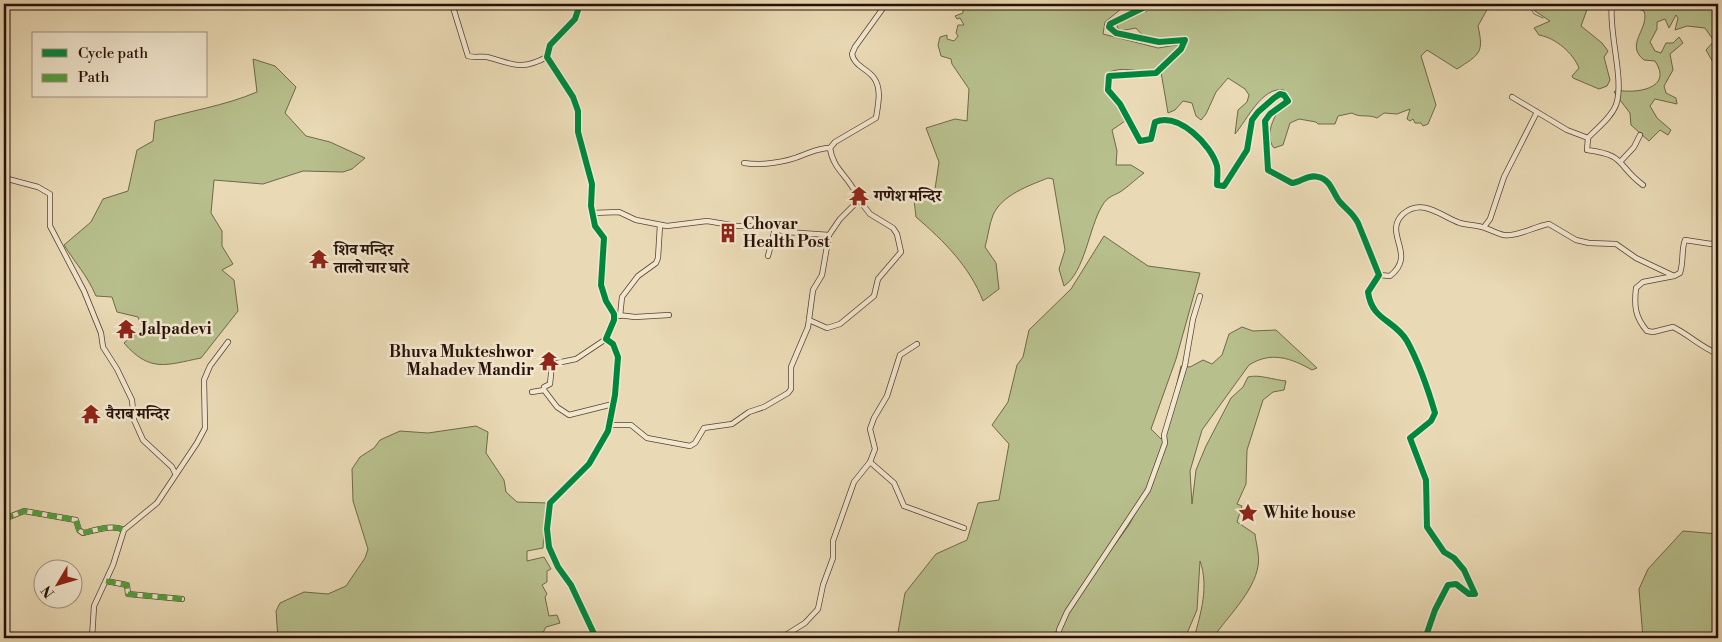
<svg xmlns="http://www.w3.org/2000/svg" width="1722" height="642" font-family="'Libre Bodoni','Noto Serif Devanagari',serif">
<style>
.green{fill:#b7bf8c;stroke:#6f684a;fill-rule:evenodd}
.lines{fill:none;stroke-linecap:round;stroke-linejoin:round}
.stream{stroke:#6d7571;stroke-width:1}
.minor-casing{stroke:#584232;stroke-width:6}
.minor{stroke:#f1e6ce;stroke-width:4.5}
.quiet{stroke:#51a03d;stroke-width:5;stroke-dasharray:10 5;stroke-linecap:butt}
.cycleway-casing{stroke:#f1e6ce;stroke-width:9}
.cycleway{stroke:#00873e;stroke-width:6}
.labels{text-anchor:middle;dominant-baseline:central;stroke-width:5;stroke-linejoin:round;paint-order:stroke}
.poi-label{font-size:16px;font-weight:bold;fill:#271007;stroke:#f1e6ce;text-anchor:start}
</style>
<rect width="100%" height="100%" fill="#e9d9b4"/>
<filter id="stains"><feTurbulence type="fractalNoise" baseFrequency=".004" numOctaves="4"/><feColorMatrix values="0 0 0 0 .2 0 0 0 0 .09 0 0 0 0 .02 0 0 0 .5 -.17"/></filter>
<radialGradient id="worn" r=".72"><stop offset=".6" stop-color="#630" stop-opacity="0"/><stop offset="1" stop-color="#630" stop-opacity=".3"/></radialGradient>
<g class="green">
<path d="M968 4H1127L1105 22 1103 34 1158 48 1177 45 1179 47C1172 55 1162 69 1152 71 1137 73 1122 65 1108 73L1105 85 1125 121 1112 130 1117 151 1116 165H1131L1144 173C1137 178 1130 185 1123 190 1115 196 1108 195 1102 206 1089 227 1085 272 1064 286L1059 269 1065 250 1053 179 1048 178C1028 186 1002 195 993 215 989 225 988 237 985 247L996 263 999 289 983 301C970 267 944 241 916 217L913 191 935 189 939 162 926 128 955 119 967 121 969 89 952 64 951 59 941 56 938 45 940 37 947 35V39L954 41 958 36 956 33 958 25H964L960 18 957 19 955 16 963 13V7Z"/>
<path d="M1155 4H1490L1478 26C1484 53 1480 54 1457 69L1427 50 1421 56 1436 105 1428 124 1423 126 1421 123H1415L1413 119 1410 121 1407 119 1410 109 1397 114 1384 113 1377 118C1368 114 1360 118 1352 113L1338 116 1335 124H1318L1316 122 1299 119 1290 123 1283 145 1274 148C1262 133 1278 111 1286 98L1284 90C1262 86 1247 120 1235 134L1238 110 1247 102 1249 95 1245 89 1228 78 1216 92 1206 114 1201 120 1196 116 1192 103 1183 101 1175 110 1168 113 1161 72 1177 58 1189 38 1185 36C1170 41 1146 43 1136 28L1119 31 1116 23 1142 10 1146 12Z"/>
<path d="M1531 4H1589L1581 26 1602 43 1608 51 1604 57 1610 80 1607 86 1599 89 1573 78 1572 76 1579 68C1573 53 1556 38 1539 35L1534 28 1550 21 1535 11Z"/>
<path d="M1613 4H1718V71L1706 50 1714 41 1705 28 1687 26 1675 30 1678 18 1676 15 1669 28 1665 19 1657 22V29L1650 42 1655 51 1661 53 1666 43H1673L1679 37 1683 43 1670 54 1673 70 1664 86 1666 93 1676 98 1677 104 1655 99 1650 106 1657 118 1671 130 1668 135 1660 130 1649 141 1631 125 1630 113 1614 92 1617 90C1635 94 1674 89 1655 61L1644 60C1624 44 1650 29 1644 11L1627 5 1615 6Z"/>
<path d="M253 59 275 66 296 87 285 113 306 136 330 142 365 158 352 169 343 172 303 171 263 184 214 180 211 213 222 231V246L233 264 222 270 234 280 238 311 201 358C166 365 150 373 124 343L133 335 143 330 138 317 117 312 112 297 96 296C87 275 76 264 64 245L91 222 103 199 128 191 137 150 153 141 155 121C189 111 224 106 257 92Z"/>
<path d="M1104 236 1148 266 1200 273 1176 359 1151 429 1161 439 1165 435 1181 366 1190 367 1203 360 1212 364 1222 355 1229 334 1242 327 1253 331 1276 330 1317 368 1312 370C1291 358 1271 351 1249 365L1202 430 1190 471 1192 504 1196 470 1206 446 1231 398 1243 387 1248 377C1259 374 1274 380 1286 381L1284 390 1273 392 1263 400 1247 450 1246 484 1237 504 1242 506 1237 522 1255 534C1256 544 1260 556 1258 566 1254 592 1227 617 1213 638H1194C1201 613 1209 586 1200 561L1197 610 1185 638H1061L1060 627 1049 638H990L977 635V638H897L905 593 936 554 967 540 978 503 999 500 1009 444 992 425 1008 402 1017 365 1023 357 1029 330 1071 289ZM1144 497 1129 525 1090 579Z"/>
<polygon points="476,426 488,432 486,453 504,480 506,492 517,502 548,503 545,513 543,548 527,551 527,561 544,557 551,569 547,571 547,582 542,585 547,594 545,597 549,616 557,615 560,623 546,627 540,638 278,638 276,611 280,603 304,592 328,594 346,586 365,558 368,549 353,501 352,469 360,457 374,448 380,440 400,431 428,433"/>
<polygon points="1683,531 1718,534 1718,638 1643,638 1639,589 1648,569"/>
</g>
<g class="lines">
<polyline class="stream" points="1528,4 1534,14 1543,18"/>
<defs>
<g id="minor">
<path d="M452 4 468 56C474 58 481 56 487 57 514 64 520 71 547 57"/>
<polyline points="580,4 575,19 550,45 547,57 573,97 578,111 578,132 592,184 591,206 595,226 604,238 601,285 606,301 614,314 614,320 606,339 613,344 618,357 615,395 608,431 589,464 550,503 547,529 549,547 558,567 571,585 596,638"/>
<path d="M1151 4 1110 24 1109 27 1116 33 1159 42 1185 40 1181 49 1156 73 1109 76 1108 90 1120 104 1140 141 1151 139 1155 122C1179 112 1211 145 1217 166 1218 172 1217 179 1217 185L1224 186 1247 150 1252 120 1258 112 1274 98 1280 94 1284 95 1288 101 1270 114 1265 121 1268 170 1292 183C1301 182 1308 174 1318 177 1331 179 1333 194 1340 202 1347 210 1353 213 1358 223L1379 275 1368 292C1372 321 1394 319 1407 341 1419 363 1428 389 1435 413L1431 421 1410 438 1426 480 1427 527 1444 552 1454 558 1464 570 1475 594H1469L1456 584 1448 585 1435 610 1427 633 1422 638"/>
<path d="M1537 112 1567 130 1588 138C1597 128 1611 118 1616 105 1625 81 1608 31 1612 4"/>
<path d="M1588 138 1587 150C1627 155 1616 165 1643 185"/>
<polyline points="1621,161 1634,147 1640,135"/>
<path d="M744 163C761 166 787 162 803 155 814 151 819 148 830 148"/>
<polyline points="4,178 38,187 50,194 50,226 84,291 101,333 103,347 117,369 132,400 134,420 143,440 172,467 175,473"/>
<path d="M592 213 619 212 636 220 667 226 707 221 737 226H764L787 232 829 235 840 219 859 200C851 177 833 171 830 148L835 142 876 118C878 105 882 89 874 78 868 69 854 66 852 54L855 47 886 4"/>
<polyline points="1484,227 1490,219 1504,177 1537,112 1512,97"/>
<polyline points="768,256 775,229"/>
<path d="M1379 275 1390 276C1418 254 1382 234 1403 214 1423 197 1442 217 1460 223 1467 225 1475 225 1482 227 1490 229 1497 234 1504 235 1518 237 1535 226 1549 224L1576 240 1589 243 1616 244 1636 258 1674 276 1643 282 1636 288C1634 306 1635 317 1647 331L1653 332 1673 327C1691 336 1699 346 1718 354"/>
<path d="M1674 276 1680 273C1684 261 1681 250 1685 240L1711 244 1718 242"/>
<polyline points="618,315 635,317 669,315"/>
<polyline points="620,316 622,297 638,276 656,263 658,258 660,225"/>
<polyline points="809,320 827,328 840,324 874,296 878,279 901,252 897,234 893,228 870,214 859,200"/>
<polyline points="544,390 544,387 550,384 552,364 576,359 606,339"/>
<polyline points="532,392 544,390 557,407 569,415 613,404"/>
<polyline points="609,425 631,425 647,438 690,446 695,443 704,428 732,424 749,412 764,407 788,393 791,389 791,367 808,327 813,290 822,275 829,235"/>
<polyline points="870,462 894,483 904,506 964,528"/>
<path d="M4 519 24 511 76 520 79 530 83 533C96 530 112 524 124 530"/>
<polyline points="106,581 127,585 128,594 182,599"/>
<polyline points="92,638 94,606 113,565 124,530 157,503 197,443 205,428 204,380 210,366 228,342"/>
<polyline points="781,638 805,623 818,609 823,585 833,558 833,541 854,482 870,462 875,449 870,429 874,418 887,396 900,355 917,344"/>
<polyline points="1059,638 1059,630 1067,612 1148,490 1165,443 1164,435 1185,365 1193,319 1200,296"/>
</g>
</defs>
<use href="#minor" class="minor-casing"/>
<use href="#minor" class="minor"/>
<g class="quiet">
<path d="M4 519 24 511 76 520 79 530 83 533C96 530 112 524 124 530"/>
<polyline points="106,581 127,585 128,594 182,599"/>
</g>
<defs>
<g id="cycleway">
<polyline points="580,4 575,19 550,45 547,57 573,97 578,111 578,132 592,184 591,206 595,226 604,238 601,285 606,301 614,314 614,320 606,339 613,344 618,357 615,395 608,431 589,464 550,503 547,529 549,547 558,567 571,585 596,638"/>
<path d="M1151 4 1110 24 1109 27 1116 33 1159 42 1185 40 1181 49 1156 73 1109 76 1108 90 1120 104 1140 141 1151 139 1155 122C1179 112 1211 145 1217 166 1218 172 1217 179 1217 185L1224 186 1247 150 1252 120 1258 112 1274 98 1280 94 1284 95 1288 101 1270 114 1265 121 1268 170 1292 183C1301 182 1308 174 1318 177 1331 179 1333 194 1340 202 1347 210 1353 213 1358 223L1379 275 1368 292C1372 321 1394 319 1407 341 1419 363 1428 389 1435 413L1431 421 1410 438 1426 480 1427 527 1444 552 1454 558 1464 570 1475 594H1469L1456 584 1448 585 1435 610 1427 633 1422 638"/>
</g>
</defs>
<use href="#cycleway" class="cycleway-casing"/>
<use href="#cycleway" class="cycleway"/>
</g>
<defs>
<symbol id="temple-bare" viewBox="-9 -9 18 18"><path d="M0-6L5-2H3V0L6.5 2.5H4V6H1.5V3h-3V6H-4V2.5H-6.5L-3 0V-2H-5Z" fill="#8f2418" stroke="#f1e6ce" stroke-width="2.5" paint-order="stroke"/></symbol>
<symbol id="building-bare" viewBox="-9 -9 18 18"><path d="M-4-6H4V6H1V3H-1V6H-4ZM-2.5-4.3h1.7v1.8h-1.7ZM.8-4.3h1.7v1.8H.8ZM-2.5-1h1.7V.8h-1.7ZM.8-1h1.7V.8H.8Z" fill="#8f2418" stroke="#f1e6ce" stroke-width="2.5" paint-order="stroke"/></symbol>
<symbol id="sight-bare" viewBox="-9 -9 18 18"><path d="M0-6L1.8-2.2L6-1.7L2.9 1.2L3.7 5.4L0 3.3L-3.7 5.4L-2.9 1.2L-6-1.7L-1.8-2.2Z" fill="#8f2418" stroke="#f1e6ce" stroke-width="2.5" paint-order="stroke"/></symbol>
</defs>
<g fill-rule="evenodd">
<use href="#temple-bare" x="845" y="182" width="28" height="28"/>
<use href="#building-bare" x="714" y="219" width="28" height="28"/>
<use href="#temple-bare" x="305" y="245" width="28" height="28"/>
<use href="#temple-bare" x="112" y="315" width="28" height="28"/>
<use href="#temple-bare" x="535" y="347" width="28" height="28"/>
<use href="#temple-bare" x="77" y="400" width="28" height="28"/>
<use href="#sight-bare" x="1234" y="499" width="28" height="28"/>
</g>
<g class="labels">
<g class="poi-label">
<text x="874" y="196">गणेश मन्दिर</text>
<text x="743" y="224">Chovar<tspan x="743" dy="18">Health Post</tspan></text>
<text x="334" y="250">शिव मन्दिर<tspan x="334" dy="18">तालो चार घारे</tspan></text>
<text x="141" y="329">Jalpadevi</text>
<text x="534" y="352" text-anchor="end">Bhuva Mukteshwor<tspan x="534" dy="18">Mahadev Mandir</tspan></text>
<text x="106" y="414">वैराब मन्दिर</text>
<text x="1263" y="513">White house</text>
</g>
</g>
<rect width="1722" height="642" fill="none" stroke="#e9d9b4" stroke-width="20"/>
<rect x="5" y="5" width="1712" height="632" fill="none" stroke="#271007" stroke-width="2.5"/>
<rect x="10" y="10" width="1702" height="622" fill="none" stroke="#271007"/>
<rect x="32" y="32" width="175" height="65" fill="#f1e6ce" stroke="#a0907e"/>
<rect x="42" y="49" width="25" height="8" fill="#00873e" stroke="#a0907e"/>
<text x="78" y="58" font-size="15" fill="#271007">Cycle path</text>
<rect x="42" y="74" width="25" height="8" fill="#51a03d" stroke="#a0907e"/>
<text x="78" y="82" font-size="15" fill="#271007">Path</text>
<g transform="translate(58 584) rotate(232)"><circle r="24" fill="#f1e6ce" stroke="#a0907e"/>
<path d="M0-4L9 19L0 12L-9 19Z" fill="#8f2418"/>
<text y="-8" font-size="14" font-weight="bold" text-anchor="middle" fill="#271007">N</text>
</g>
<rect width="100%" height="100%" filter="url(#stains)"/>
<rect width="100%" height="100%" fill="url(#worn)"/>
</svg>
